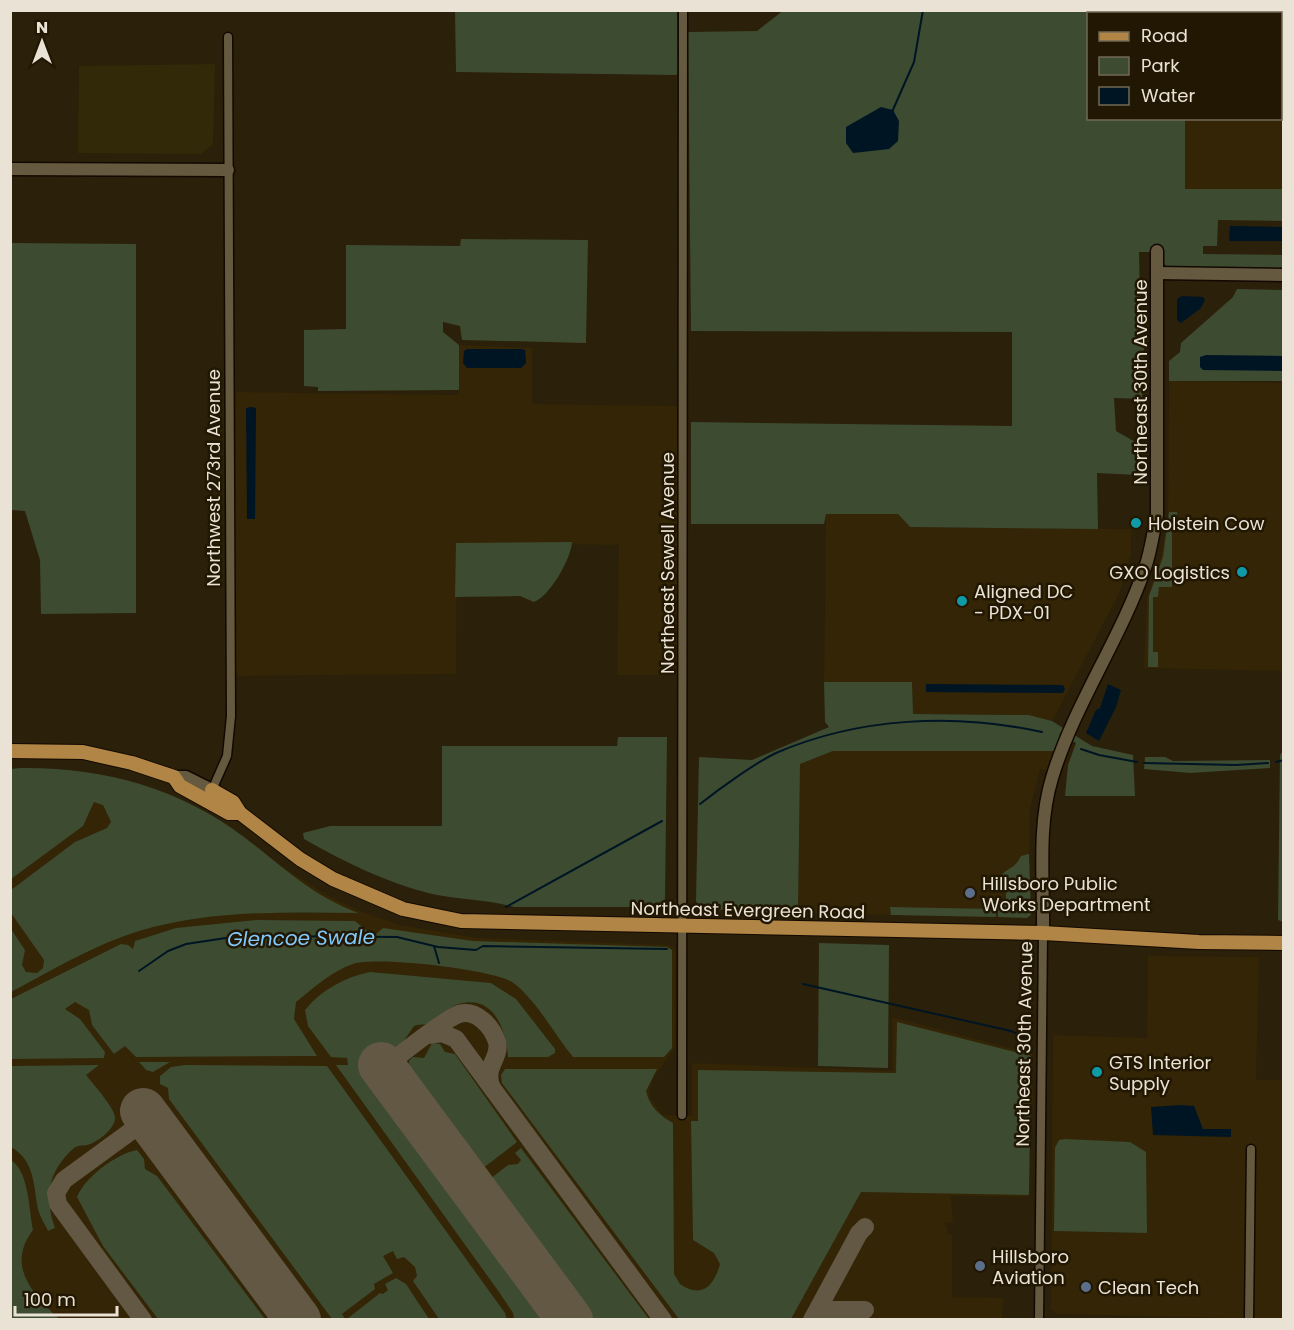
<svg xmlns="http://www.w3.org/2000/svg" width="1294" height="1330" font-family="Poppins,sans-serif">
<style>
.built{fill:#332505}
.green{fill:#3d4b31}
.sand{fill:#312907}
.water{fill:#001524}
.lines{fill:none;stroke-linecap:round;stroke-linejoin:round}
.stream{stroke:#001524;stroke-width:2}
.taxiway{stroke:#625844;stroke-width:18}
.runway{stroke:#625844;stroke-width:46}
.street-casing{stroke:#130900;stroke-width:11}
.secondary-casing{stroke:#130900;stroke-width:15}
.primary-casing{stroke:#130900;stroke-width:16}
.street{stroke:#655940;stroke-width:8}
.secondary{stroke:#655940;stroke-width:12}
.primary{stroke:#b08545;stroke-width:14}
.culture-dot{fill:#0f9aa8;stroke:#211702;stroke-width:2}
.service-dot{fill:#5c6f8a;stroke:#211702;stroke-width:2}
.labels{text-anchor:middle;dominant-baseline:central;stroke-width:5;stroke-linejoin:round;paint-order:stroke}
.street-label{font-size:18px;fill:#eae3d5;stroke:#211702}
.poi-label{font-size:18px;fill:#eae3d5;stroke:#211702;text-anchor:start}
.water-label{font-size:20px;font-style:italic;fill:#82cafb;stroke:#211702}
</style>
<rect width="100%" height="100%" fill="#2b2009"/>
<g class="built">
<polygon points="1190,11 1283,12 1283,189 1185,189 1185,119 1280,118 1280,14 1184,14"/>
<polygon points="459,345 532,348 532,404 678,406 682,675 617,675 619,545 457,543 456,674 233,676 236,392 459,395"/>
<polygon points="1169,381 1283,383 1283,671 1144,668 1147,597 1160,561 1168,516"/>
<polygon points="826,514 898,514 910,527 1131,529 1131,555 1119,594 1052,721 1029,715 912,714 912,682 824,682"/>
<polygon points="833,751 1056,751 1048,771 1040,769 1030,809 1028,904 1031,915 1027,918 798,913 800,764"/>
<polygon points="10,773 200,811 226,823 283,867 325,894 360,911 400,925 478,938 668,945 675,948 675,1047 654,1077 649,1090 650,1098 663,1115 692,1116 692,1063 893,1071 892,1017 1032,1054 1033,1100 1029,1108 1028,1197 951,1196 953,1222 945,1222 948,1234 952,1235 952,1297 1003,1298 1002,1319 11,1319"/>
<polygon points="1148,956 1259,957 1256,1080 1283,1080 1283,1319 1058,1314 1051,1310 1053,1035 1147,1038"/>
</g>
<g class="green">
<polygon points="784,10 1184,11 1184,14 1088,14 1088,118 1185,119 1185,189 1283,189 1283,221 1218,220 1217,246 1203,246 1203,254 1283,255 1283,268 1168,267 1164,264 1162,252 1139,252 1141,347 1144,348 1142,399 1114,398 1116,431 1137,443 1137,475 1097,473 1098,529 910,527 898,514 826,514 824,524 691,524 691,422 1012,426 1012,332 691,331 688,32 757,31"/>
<polygon points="455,11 677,11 677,75 456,72"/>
<polygon points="461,239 588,240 586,343 462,340 460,326 443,322 443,332 459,345 459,390 318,391 318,387 304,386 304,330 346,329 346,245 460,246"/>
<polygon points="11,243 136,244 136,613 41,614 40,560 25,511 11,510"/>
<polygon points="1237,289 1283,290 1283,381 1169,381 1169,361 1180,352 1181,343 1233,297"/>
<polygon points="1169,512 1177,512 1177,523 1172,523 1172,587 1159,587 1158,597 1153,597 1153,652 1158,652 1158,667 1148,667 1149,596 1163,557"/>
<path d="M572 542C571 559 550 596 534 602L520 596 455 597 456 543Z"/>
<polygon points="824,682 912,682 913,714 1029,715 1052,721 1092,746 1133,755 1135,796 1065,796 1068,765 1076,743 1060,733 1056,751 833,751 800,764 798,913 700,909 696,901 699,757 752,760 829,727 825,722"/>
<polygon points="1283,726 1283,922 1278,920 1280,755 1283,750"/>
<path d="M618 737H667L665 899 657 907H514C487 899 459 900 432 894 387 883 344 862 304 839L303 833 330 826H442V746H617Z"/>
<polygon points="1145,757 1165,757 1173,761 1270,760 1270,768 1190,773 1144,769"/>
<path d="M20 768C102 767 178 787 244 837 285 868 308 893 358 913 285 912 210 910 139 931 94 945 52 970 11 992V929L25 950 22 965 26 972 37 973 43 968 44 960 11 913V890L75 842 107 828 111 822 103 805 94 802 83 826 11 879V769Z"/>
<path d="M1029 854 1031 915 1027 918 998 917V907L1006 904V886L1001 876C1006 868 1015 869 1021 856Z"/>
<polygon points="890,907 996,909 996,917 891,915"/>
<path d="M256 920 355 921 371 934H376L383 928 473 941 667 947 672 950V1048L664 1057H573C555 1035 534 997 512 982 491 969 376 956 353 964 332 971 313 988 296 1002L294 1019 317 1056 136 1057 125 1046 114 1054 92 1025 89 1010 75 1002 65 1009 80 1019 105 1052 104 1058 11 1059V999L121 944 128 945 133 949 135 941 176 928Z"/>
<polygon points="819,943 889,945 888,1068 818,1066"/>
<path d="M370 972 491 983 516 999 555 1049V1053L548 1057H508C506 1030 494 994 459 1004 447 1007 439 1021 427 1024 423 1025 418 1024 414 1026L403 1042 366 1068 551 1319H514L513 1313 499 1292 336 1065H348L347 1058 331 1057 308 1026 305 1010C321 990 345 977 370 972Z"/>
<path d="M897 1022 1031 1056 1029 1195 861 1192 791 1319H679L502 1083 501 1075 505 1069H657L646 1091C650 1107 659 1115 673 1123L674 1274 680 1284C702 1299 714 1286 720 1264L714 1253 693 1240 691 1121H698V1070L896 1073Z"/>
<polygon points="432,1043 440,1044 445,1052 455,1054 517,1142 478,1172 415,1086 414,1074 408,1067 409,1061 413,1057 424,1058"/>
<polygon points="139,1062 170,1062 153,1072 146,1070"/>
<path d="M99 1065 86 1075C93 1084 114 1107 115 1117 116 1128 97 1143 87 1145 82 1146 78 1145 74 1148 48 1171 44 1196 55 1228L48 1231C45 1224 40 1217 38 1209 33 1184 35 1161 11 1147V1066Z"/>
<polygon points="185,1065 327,1066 505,1313 507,1319 439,1319 413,1281 417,1276 415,1267 404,1257 397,1259 393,1251 383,1256 393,1273 374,1284 375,1289 342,1314 345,1319 332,1319 169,1099 168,1088 160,1084 160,1076 171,1067"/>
<polygon points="1065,1139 1130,1142 1146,1152 1147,1233 1054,1231 1055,1148 1059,1140"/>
<polygon points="521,1148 649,1319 588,1319 486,1182 508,1165 518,1164 521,1160 515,1153"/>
<path d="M137 1150 144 1159 145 1169 157 1176 265 1319H158L103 1246 77 1197C85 1177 116 1154 137 1150Z"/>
<path d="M11 1160C29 1171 29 1211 33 1230 6 1266 32 1293 59 1319H11Z"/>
<polygon points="396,1278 406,1284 429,1319 347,1319 380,1293 383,1294 388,1290 385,1284"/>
</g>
<polygon class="sand" points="215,64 213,144 201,154 78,153 79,66"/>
<g class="water">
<polygon points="881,107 893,110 899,121 898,141 889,149 853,153 846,143 846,127"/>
<polygon points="1230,226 1283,227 1283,241 1229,241"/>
<polygon points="1182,296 1203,297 1205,300 1201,308 1181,323 1177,320 1177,299"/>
<polygon points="467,349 522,349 525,350 526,363 521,368 467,368 463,363 464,351"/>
<polygon points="1206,355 1283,356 1283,371 1203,370 1200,367 1200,357"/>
<polygon points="251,407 256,408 255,519 247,519 246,408"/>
<polygon points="926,684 1063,685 1065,689 1063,693 926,692"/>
<polygon points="1108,684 1121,690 1116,707 1099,741 1086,733 1096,710 1100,708"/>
<polygon points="1182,1105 1194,1106 1203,1129 1231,1129 1231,1137 1153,1135 1151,1107"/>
</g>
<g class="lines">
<g class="stream">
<polyline points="1143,14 1143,10"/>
<polyline points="892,112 914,62 923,10"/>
<polyline points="1081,749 1099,755 1137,762"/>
<polyline points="1276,762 1284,760"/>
<polyline points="1144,763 1236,765 1268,763"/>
<path d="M700 804C719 789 755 763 776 753 859 717 955 713 1042 732"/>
<polyline points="506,907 662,821"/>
<polyline points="434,946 439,963"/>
<polyline points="139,971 168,951 186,944 239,936 397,937 438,947 476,950 483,946 667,949"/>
<polyline points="803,984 1011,1031 1030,1040"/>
<polyline points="10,1067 11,1066"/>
</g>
<g class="taxiway">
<polyline points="428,1035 442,1033 456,1039 663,1320"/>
<path d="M383 1068C399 1056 444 1019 459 1014 476 1009 492 1026 497 1042 501 1058 484 1066 491 1086"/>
<polyline points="813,1318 825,1310 865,1310"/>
<polyline points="143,1320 58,1204 56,1193 64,1180 149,1118"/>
<polyline points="812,1320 859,1233 865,1227"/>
</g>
<g class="runway">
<polyline points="381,1065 570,1320"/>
<polyline points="143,1111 298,1320"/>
</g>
<defs>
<g id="street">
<polyline points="212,790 227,756 231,716 228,37"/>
<polyline points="682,1115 683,10"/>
<polyline points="1039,1320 1043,933"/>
<polyline points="1249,1320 1251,1149"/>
</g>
<g id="secondary">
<polyline points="10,169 228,170"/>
<polyline points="1158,273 1284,275"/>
<polyline points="174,777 186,777 212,790"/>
<path d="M1043 933C1044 883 1037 827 1052 778 1074 705 1120 640 1145 568 1151 551 1153 533 1157 515V251"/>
</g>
<g id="primary">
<polyline points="10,751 83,752 132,763 174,777 180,786 229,813 240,813"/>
<polyline points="212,790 233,802 240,813 300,859 333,879 403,909 461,921 1043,933 1199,942 1284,943"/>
</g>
</defs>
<use href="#street" class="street-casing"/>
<use href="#secondary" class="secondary-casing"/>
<use href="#primary" class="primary-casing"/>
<use href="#street" class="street"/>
<use href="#secondary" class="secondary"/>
<use href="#primary" class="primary"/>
</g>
<g class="culture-dot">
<circle cx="1136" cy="523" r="6"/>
<circle cx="1242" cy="572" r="6"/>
<circle cx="962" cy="601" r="6"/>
<circle cx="1097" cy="1072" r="6"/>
</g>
<g class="service-dot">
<circle cx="970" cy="893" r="6"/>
<circle cx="980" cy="1266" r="6"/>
<circle cx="1086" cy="1287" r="6"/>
</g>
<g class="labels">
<g class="street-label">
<text transform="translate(1140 382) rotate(-90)">Northeast 30th Avenue</text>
<text transform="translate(213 478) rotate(-90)">Northwest 273rd Avenue</text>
<text transform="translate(667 563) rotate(-90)">Northeast Sewell Avenue</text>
<text transform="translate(748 910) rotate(1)">Northeast Evergreen Road</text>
<text transform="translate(1024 1044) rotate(-89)">Northeast 30th Avenue</text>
</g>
<g class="poi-label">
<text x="1148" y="523">Holstein Cow</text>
<text x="1230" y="572" text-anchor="end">GXO Logistics</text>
<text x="974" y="591">Aligned DC<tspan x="974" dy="21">- PDX-01</tspan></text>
<text x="982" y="883">Hillsboro Public<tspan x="982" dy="21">Works Department</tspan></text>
<text x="1109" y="1062">GTS Interior<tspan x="1109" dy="21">Supply</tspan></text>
<text x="992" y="1256">Hillsboro<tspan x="992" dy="21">Aviation</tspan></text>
<text x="1098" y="1287">Clean Tech</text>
</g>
<g class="water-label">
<text transform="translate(301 938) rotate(-1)">Glencoe Swale</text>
</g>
</g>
<rect width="1294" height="1330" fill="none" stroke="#eae3d5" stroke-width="24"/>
<rect x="1087" y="12" width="195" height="108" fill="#211702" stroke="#716956" stroke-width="1.5"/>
<rect x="1099" y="32" width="30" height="9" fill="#b08545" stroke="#716956" stroke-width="1.5"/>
<text x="1141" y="42" font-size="18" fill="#eae3d5">Road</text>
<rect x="1099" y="57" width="30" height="18" fill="#3d4b31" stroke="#716956" stroke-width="1.5"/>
<text x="1141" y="72" font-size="18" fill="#eae3d5">Park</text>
<rect x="1099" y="87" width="30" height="18" fill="#001524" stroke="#716956" stroke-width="1.5"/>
<text x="1141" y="102" font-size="18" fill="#eae3d5">Water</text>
<g transform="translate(42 42)" stroke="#211702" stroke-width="4.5" paint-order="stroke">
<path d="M0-4.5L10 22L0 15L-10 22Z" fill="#eae3d5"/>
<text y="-9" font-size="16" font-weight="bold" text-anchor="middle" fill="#eae3d5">N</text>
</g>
<path d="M15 1306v9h102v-9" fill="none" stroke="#eae3d5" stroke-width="3"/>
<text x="24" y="1306" font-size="18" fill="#eae3d5" stroke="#211702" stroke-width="4.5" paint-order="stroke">100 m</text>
</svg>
